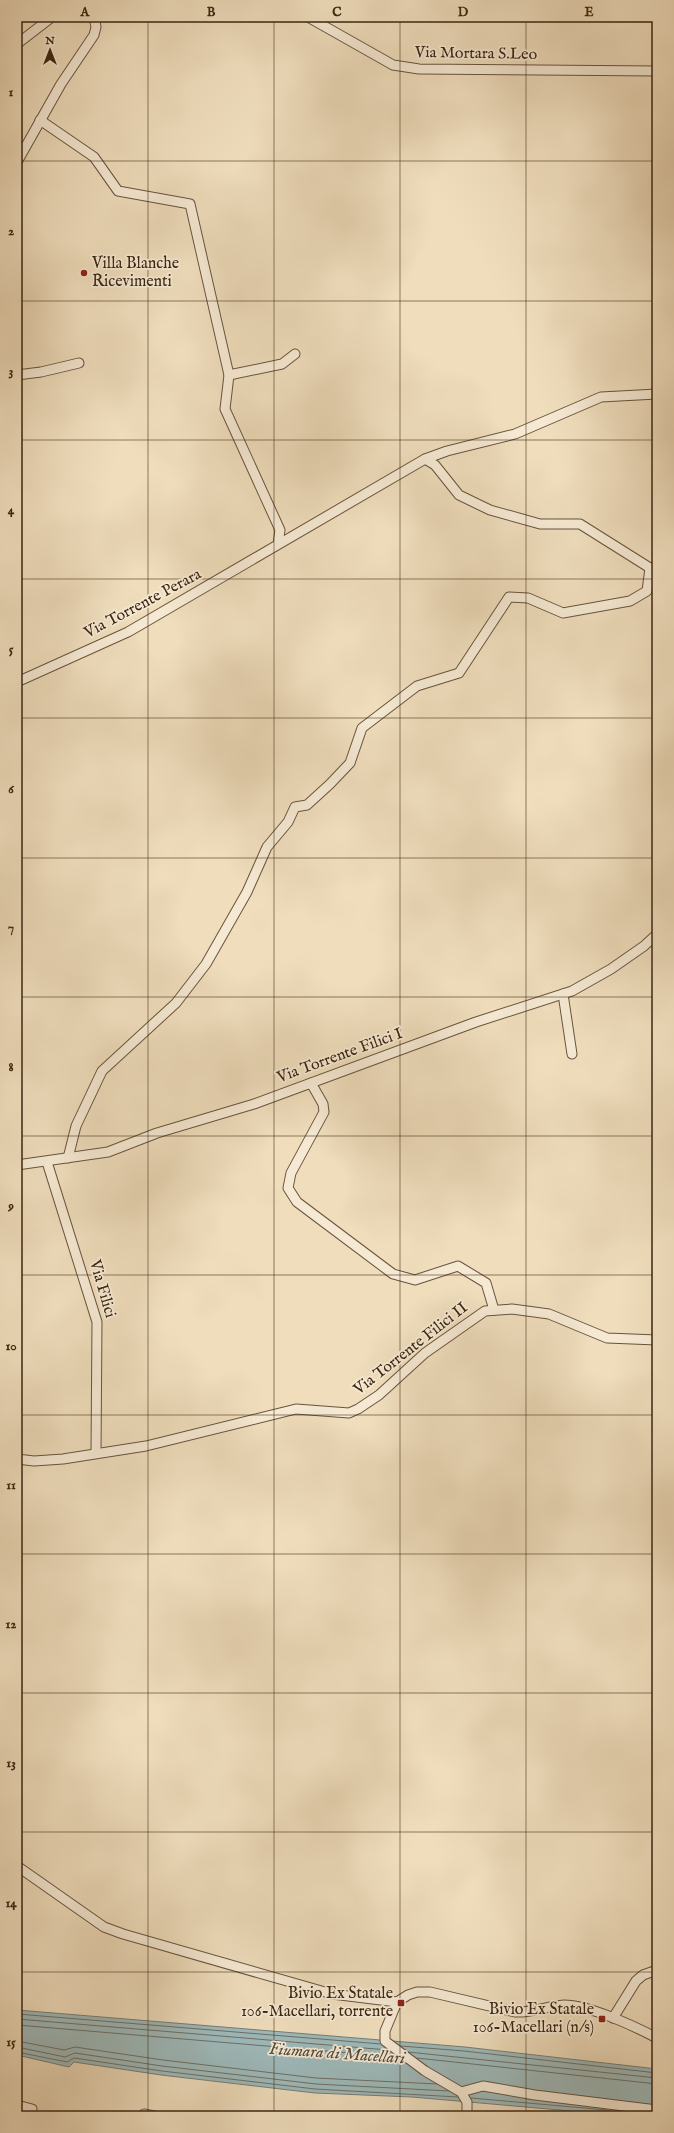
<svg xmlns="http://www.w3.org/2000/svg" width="674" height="2133" font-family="'IM FELL English',serif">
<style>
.water{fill:#9ebabb;stroke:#777e77}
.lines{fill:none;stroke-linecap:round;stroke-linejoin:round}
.shore{stroke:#6d7066;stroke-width:1}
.minor-casing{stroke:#69533c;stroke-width:11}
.minor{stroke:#f5e9d3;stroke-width:9}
.grid{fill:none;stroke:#3c2511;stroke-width:1;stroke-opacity:0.55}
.poi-dot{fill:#8f2418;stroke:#f5e9d3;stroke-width:1.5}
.labels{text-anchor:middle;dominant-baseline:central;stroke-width:3.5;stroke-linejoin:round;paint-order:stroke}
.street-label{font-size:16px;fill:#3c2511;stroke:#f5e9d3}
.poi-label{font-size:16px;fill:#3c2511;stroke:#f5e9d3;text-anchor:end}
.water-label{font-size:17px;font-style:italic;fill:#544a3c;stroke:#f5e9d3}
.neatline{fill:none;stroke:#3c2511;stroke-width:1.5}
.grid-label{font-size:13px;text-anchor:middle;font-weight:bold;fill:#3c2511}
</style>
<rect width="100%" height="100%" fill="#efddbc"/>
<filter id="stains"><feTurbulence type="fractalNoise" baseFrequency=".005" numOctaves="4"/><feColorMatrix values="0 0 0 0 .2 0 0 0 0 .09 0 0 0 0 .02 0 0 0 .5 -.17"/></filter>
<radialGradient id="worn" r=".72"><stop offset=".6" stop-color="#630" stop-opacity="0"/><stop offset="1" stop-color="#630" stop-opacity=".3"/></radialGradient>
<polygon class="water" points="17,2010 465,2047 657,2069 657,2116 628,2116 412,2097 315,2093 161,2075 74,2062 69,2067 17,2055"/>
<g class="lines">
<g class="shore">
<polyline points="17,2014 381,2044"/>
<polyline points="17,2019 388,2050"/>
<polyline points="17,2025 397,2057"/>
<polyline points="17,2041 64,2050 75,2047 163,2060 316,2078 437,2084"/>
<polyline points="401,2046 464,2051 657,2073"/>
<polyline points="17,2047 65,2057 75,2053 162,2066 316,2084 449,2091"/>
<polyline points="17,2052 67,2062 74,2058 162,2071 315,2089 458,2097"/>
<polyline points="408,2052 657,2078"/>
<polyline points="417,2058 657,2084"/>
<polyline points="471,2098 607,2110 610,2112 611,2116"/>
</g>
<defs>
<g id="minor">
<polyline points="308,17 393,65 419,69 657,71"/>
<polyline points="17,44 52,17"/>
<polyline points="40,120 94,157 118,191 190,204 229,375 225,409 280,530 278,544"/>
<polyline points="17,162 61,84 94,35 96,27 94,17"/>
<polyline points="17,375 41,372 79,363"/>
<polyline points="229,375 282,364 295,354"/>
<polyline points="425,459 435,465 459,495 490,510 540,524 580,524 650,568 657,569"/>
<polyline points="17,682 128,632 425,459 447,451 515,434 601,397 657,394"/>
<polyline points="563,994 572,1054"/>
<polyline points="311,1083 323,1104 324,1112 291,1173 288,1188 297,1202 393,1274 415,1280 458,1266 486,1283 494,1310"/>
<polyline points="68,1158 76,1126 102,1071 176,1003 206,964 247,892 267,847 288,822 295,807 307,805 330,784 350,763 362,728 417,686 459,673 509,597 528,598 563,613 630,601 647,591 650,568"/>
<polyline points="47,1162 97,1322 96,1453"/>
<polyline points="17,1165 108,1152 157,1133 254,1104 476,1022 572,991 611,969 644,946 657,934"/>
<polyline points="17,1459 34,1461 63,1459 146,1446 296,1409 349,1413 358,1409 379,1395 425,1353 485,1311 512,1309 549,1314 607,1338 657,1340"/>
<path d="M17 1866 104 1927 123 1934 332 1994 397 2002 408 1995 417 1992H430L515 2012C532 2013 547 2006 564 2005 589 2005 634 2026 657 2038"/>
<polyline points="397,2002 385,2031 385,2041 425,2071 461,2092 467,2102 467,2116"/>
<polyline points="613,2018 636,1981 643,1975 657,1970"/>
<polyline points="461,2092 483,2086 535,2095 657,2110"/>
<polyline points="17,2105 32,2109 31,2116"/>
<polyline points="144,2116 144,2114 154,2116"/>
</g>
</defs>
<use href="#minor" class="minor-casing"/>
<use href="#minor" class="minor"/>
</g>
<path class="grid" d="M148 17V2116M274 17V2116M400 17V2116M526 17V2116M17 161H657M17 301H657M17 440H657M17 579H657M17 718H657M17 858H657M17 997H657M17 1136H657M17 1275H657M17 1415H657M17 1554H657M17 1693H657M17 1832H657M17 1972H657"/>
<g class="poi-dot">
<circle cx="84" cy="273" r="4"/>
<rect x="397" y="1999" width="8" height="8" rx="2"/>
<rect x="598" y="2015" width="8" height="8" rx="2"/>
</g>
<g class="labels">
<g class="street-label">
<text transform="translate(476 54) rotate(1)">Via Mortara S.Leo</text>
<text transform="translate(143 604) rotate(-28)">Via Torrente Perara</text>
<text transform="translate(340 1056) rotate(-20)">Via Torrente Filici I</text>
<text transform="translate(102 1289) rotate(74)">Via Filici</text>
<text transform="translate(411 1349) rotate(-38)">Via Torrente Filici II</text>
</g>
<g class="poi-label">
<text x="92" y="264" text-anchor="start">Villa Blanche<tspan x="92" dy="18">Ricevimenti</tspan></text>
<text x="393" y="1994">Bivio Ex Statale<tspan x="393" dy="18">106-Macellari, torrente</tspan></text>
<text x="594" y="2010">Bivio Ex Statale<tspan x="594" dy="18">106-Macellari (n/s)</tspan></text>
</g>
<g class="water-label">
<text transform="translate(337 2054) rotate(4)">Fiumara di Macellari</text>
</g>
</g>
<rect width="674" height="2133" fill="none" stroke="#efddbc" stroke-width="44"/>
<g transform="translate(50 50)" stroke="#f5e9d3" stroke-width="3" paint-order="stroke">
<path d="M0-3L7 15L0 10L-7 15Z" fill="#3c2511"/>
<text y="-6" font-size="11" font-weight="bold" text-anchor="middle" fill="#3c2511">N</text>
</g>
<rect x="22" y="22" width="630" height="2089" class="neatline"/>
<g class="grid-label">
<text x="85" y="16">A</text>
<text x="211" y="16">B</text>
<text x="337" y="16">C</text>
<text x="463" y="16">D</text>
<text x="589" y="16">E</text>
<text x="11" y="96">1</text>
<text x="11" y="235">2</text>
<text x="11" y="375">3</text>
<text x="11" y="514">4</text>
<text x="11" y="653">5</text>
<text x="11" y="793">6</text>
<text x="11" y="932">7</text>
<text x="11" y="1071">8</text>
<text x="11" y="1210">9</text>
<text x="11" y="1350">10</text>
<text x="11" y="1489">11</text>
<text x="11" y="1628">12</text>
<text x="11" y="1767">13</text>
<text x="11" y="1907">14</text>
<text x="11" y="2046">15</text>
</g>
<rect width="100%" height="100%" filter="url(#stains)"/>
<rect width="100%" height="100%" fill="url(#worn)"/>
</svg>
